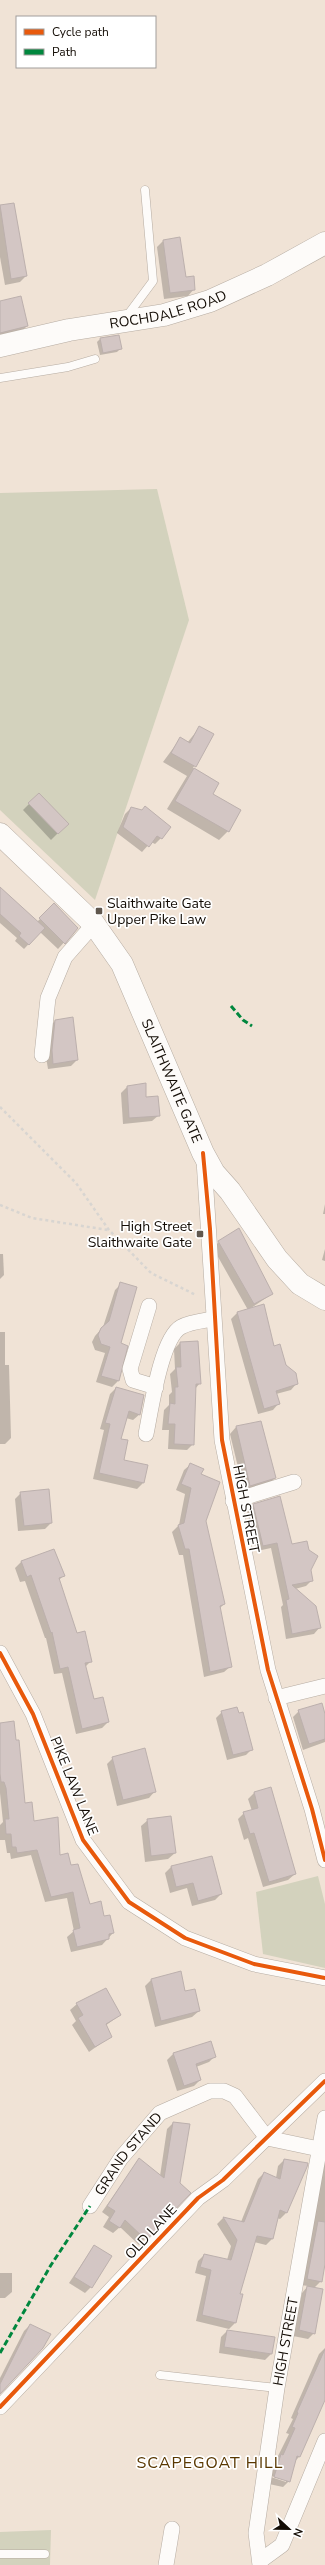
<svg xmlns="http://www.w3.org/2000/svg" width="325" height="2565" font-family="'Nunito Sans',sans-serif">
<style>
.green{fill:#d3d2bd}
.shadow{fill:#0003}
.building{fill:#d3c6c4;stroke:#bcb0ad}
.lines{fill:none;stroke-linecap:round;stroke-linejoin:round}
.lane-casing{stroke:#b6aca2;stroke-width:9}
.street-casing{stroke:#b6aca2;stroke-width:16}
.secondary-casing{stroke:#b6aca2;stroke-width:23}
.path{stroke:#d8d5d1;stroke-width:2.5;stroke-dasharray:3 3;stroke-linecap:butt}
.lane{stroke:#fdfbf9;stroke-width:8}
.street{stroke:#fdfbf9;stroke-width:15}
.secondary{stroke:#fdfbf9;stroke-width:22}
.quiet{stroke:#00873e;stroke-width:3;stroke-dasharray:6 3;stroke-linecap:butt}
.cycleway-casing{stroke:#fff;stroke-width:6}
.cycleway{stroke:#e8590c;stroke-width:4}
.poi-dot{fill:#60574e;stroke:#fff;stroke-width:1.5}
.labels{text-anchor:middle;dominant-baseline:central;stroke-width:3.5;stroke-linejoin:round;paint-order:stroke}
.street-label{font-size:14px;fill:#130c05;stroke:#fff}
.poi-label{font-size:14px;fill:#130c05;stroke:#fff;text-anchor:start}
.quarter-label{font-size:16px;letter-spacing:1px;fill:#593700;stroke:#fff}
</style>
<rect width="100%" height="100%" fill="#f0e3d6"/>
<g class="green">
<polygon points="157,489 189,620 95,900 0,810 0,493"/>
<polygon points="318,1876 325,1904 325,1968 263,1954 256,1892"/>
<polygon points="51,2530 50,2565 0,2565 0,2532"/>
</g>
<g class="shadow">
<polygon points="14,204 26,276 20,282 5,285 0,257 0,206"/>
<polygon points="163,241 194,289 188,296 164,299 157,247"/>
<polygon points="0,302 27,326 21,332 0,337"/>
<polygon points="100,339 120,349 117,352 100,355 97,342"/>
<polygon points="200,727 213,735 193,768 218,783 211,794 240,811 228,831 219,840 167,809 187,776 163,762 180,739 187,743"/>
<polygon points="39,794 67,824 51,840 23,810"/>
<polygon points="131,808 161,838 155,844 151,842 142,852 117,833 125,814"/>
<polygon points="0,888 37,922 54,905 77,928 58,949 40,932 24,949 15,941 17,938 0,923"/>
<polygon points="55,1021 77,1060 71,1066 48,1069 46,1057 49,1027"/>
<polygon points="127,1087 145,1098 159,1115 152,1121 123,1124 121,1093"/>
<polygon points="325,1204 325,1214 323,1214"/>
<polygon points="219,1242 272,1294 251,1308 297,1383 291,1390 276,1394 279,1403 273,1410 258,1414 231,1319 237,1313 248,1310 213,1248"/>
<polygon points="325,1249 325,1261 322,1260"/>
<polygon points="0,1254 3,1254 4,1275 0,1279"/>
<polygon points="121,1284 118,1381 112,1387 96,1382 105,1353 95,1350 92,1342 95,1336 103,1327 115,1290"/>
<polygon points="0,1332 5,1332 5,1365 9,1365 11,1438 5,1444 0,1444"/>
<polygon points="197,1342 200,1383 195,1389 193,1444 187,1450 168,1449 169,1430 162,1430 164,1410 169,1405 169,1395 172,1392 170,1374 175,1369 174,1349 180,1343"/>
<polygon points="116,1388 140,1414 133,1420 126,1418 120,1440 122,1461 143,1483 137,1489 93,1479 104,1430 100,1429 110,1394"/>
<polygon points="260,1422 275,1478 269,1484 244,1492 230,1434 236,1427"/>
<polygon points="191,1464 200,1475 205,1521 224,1604 219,1609 231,1666 224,1672 204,1677 183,1555 179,1555 172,1532 179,1525 185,1494 176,1490 184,1470"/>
<polygon points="21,1493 51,1523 45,1529 18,1531 15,1499"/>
<polygon points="254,1505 292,1545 308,1550 312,1580 306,1586 295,1589 320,1627 314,1634 286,1639 281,1607 283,1605 271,1548 257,1551 247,1511"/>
<polygon points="54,1550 64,1575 58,1581 76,1634 91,1661 85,1667 93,1701 108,1722 102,1728 76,1734 62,1673 54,1674 46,1638 45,1638 25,1581 20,1582 15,1568 21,1562"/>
<polygon points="299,1711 325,1717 325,1742 303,1750 293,1717"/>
<polygon points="222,1712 238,1714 252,1749 246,1755 227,1760 216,1718"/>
<polygon points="0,1724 24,1804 33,1822 59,1857 70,1867 89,1905 104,1917 113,1933 102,1945 71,1952 67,1937 74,1931 67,1898 45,1902 31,1855 11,1859 10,1853 7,1853 5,1840 0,1840 0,1825 3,1822 0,1793"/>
<polygon points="113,1758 155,1791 149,1798 117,1806 107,1764"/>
<polygon points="254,1793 295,1874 288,1880 263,1887 248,1838 244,1840 238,1819 244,1813 252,1811 248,1799"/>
<polygon points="148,1820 175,1853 168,1859 145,1862 141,1826"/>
<polygon points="171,1867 221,1894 215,1900 192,1906 187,1888 170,1893 165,1873"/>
<polygon points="180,1973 185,1992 199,2011 192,2017 155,2027 145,1986 151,1980"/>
<polygon points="105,1989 120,2015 105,2026 111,2036 89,2052 72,2025 76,2021 70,2010 77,2004"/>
<polygon points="173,2054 215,2056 209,2062 196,2067 200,2080 194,2086 177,2091 167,2060"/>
<polygon points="173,2123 179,2183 189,2193 139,2245 120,2227 113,2233 103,2227 109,2217 102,2212 139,2160 160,2176 167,2129"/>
<polygon points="284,2160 306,2164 286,2213 280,2219 277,2218 272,2239 266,2245 254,2242 239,2294 242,2295 235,2323 229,2329 196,2321 206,2276 195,2273 198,2261 204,2255 227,2260 231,2246 217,2224 223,2218 241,2222 258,2179 264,2173 276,2178 278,2166"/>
<polygon points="325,2160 325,2259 321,2281 314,2288 314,2333 308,2339 293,2336 302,2293 308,2286 301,2285"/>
<polygon points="94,2246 91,2287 85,2293 69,2283"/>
<polygon points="0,2273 12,2273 12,2292 5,2298 0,2298"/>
<polygon points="30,2325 0,2393 0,2378 24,2331"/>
<polygon points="227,2331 271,2354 265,2360 219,2353 221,2337"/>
<polygon points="325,2348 325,2398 299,2457 294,2462 289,2481 283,2487 269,2484 271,2477 286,2482 286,2480 271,2476 275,2462 289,2434 286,2433 293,2419 291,2418 319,2354"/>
</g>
<g class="building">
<polygon points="14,203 27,276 11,279 0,205"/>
<polygon points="180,237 186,277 194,276 195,290 170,293 163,240"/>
<polygon points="21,296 28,326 0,333 0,301"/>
<polygon points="119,335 122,349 103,353 100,338"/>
<polygon points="199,726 214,734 196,767 171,753 180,737 190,743"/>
<polygon points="194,768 219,783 213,794 241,810 229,832 175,801"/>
<polygon points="39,793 69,824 58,834 28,803"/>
<polygon points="145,806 171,827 162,839 157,836 149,847 123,827 131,807 142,810"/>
<polygon points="0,887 45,928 29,945 19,936 21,933 0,914"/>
<polygon points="54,903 78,928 65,944 39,918"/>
<polygon points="73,1017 78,1060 53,1064 52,1050 55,1020"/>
<polygon points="146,1083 146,1097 158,1096 160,1116 129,1118 127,1086"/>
<polygon points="239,1228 273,1294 254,1304 218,1241"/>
<polygon points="120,1282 137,1287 121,1343 128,1346 119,1381 101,1376 110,1347 101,1344 98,1335 101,1328 109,1321"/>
<polygon points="264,1304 274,1346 280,1344 286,1365 296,1373 298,1384 276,1391 280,1404 264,1409 237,1312"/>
<polygon points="198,1341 201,1384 196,1384 194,1445 174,1444 175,1424 168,1424 170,1403 175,1404 175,1387 178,1387 176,1367 181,1367 180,1342"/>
<polygon points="116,1387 144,1395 140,1415 129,1411 121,1439 128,1440 124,1460 148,1465 144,1483 99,1473 110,1424 105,1423"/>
<polygon points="261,1421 276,1478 250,1486 236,1426"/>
<polygon points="190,1463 204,1469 201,1474 220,1482 206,1521 225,1604 220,1606 232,1667 210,1672 189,1549 185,1549 178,1525 184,1523 191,1488 181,1484"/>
<polygon points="49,1489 52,1523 24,1526 20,1492"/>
<polygon points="280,1496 292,1544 307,1541 309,1550 318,1556 311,1570 313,1581 292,1585 316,1606 321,1628 292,1634 286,1600 289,1599 277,1543 263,1546 253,1504"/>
<polygon points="54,1549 65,1576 59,1578 77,1633 85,1631 92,1662 85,1663 94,1699 103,1697 109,1722 82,1729 68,1667 60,1669 52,1632 51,1633 31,1575 27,1577 21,1561"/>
<polygon points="322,1703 325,1714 325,1739 309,1744 298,1710"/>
<polygon points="237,1707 239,1713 243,1712 253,1750 233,1755 221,1711"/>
<polygon points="14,1721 16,1740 19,1740 25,1803 32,1802 34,1821 58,1817 60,1855 68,1853 71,1865 78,1864 90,1904 101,1901 104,1916 110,1915 114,1933 109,1934 109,1939 77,1947 73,1930 80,1928 73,1892 51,1897 37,1850 17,1853 16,1847 12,1847 11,1834 6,1834 5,1819 9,1819 6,1788 4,1782 1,1782 0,1774 0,1723"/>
<polygon points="145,1748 156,1792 123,1800 112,1757"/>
<polygon points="271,1787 296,1874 269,1882 254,1833 250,1834 243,1812 258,1808 254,1792"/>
<polygon points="171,1816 176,1853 151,1856 147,1819"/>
<polygon points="212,1856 222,1894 198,1901 193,1883 176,1887 171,1866"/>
<polygon points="181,1971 185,1991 195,1989 200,2011 161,2021 151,1979"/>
<polygon points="106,1988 121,2015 106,2024 112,2037 95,2047 78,2018 83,2015 76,2003"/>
<polygon points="211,2041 216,2057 196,2064 201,2080 184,2086 173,2053"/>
<polygon points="173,2122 190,2124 180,2183 191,2193 146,2240 125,2220 120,2228 109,2221 115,2211 107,2206 139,2158 164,2178"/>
<polygon points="284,2159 308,2163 307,2167 287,2213 280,2210 273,2239 257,2236 240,2294 243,2294 236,2323 202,2315 211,2270 200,2267 204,2254 231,2260 237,2240 223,2217 244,2222 264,2172 280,2179"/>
<polygon points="318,2221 325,2222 325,2264 322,2282 307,2279"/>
<polygon points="94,2245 112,2256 92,2288 74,2277"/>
<polygon points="307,2286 323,2289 315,2334 299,2330"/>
<polygon points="30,2324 51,2334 43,2348 0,2394 0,2384"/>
<polygon points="227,2330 275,2337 272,2354 224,2347"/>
<polygon points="325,2349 325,2400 300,2457 297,2456 290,2482 274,2477 281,2454 283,2455 295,2428 292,2427 298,2413 297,2412"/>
</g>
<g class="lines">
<defs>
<g id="lane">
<polyline points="127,316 153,281 145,190"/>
<polyline points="0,378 68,367 95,359"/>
<polyline points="160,2375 277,2388"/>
<polyline points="0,2554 45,2554"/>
</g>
<g id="street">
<polyline points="42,1055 48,998 65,957 94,924"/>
<polyline points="204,1160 222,1440 268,1670 312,1809 325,1860"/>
<polyline points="149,1306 130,1369 133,1380 156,1387"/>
<path d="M146 1434C151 1410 161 1338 181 1327 190 1322 202 1321 213 1319"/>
<polyline points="233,1501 294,1482"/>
<polyline points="0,1653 33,1714 83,1840 129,1902 185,1938 254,1964 325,1978"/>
<polyline points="276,1698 325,1686"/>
<path id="s1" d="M90 2206 121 2158 160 2113 210 2091H224L235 2096 267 2138 319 2149"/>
<polyline points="0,2407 198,2198 223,2180 325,2081"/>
<polyline points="260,2561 282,2545 325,2441"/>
<polyline points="166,2565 172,2529"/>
<path id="s2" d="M260 2565 256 2533 277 2388 325 2118"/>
</g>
<g id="secondary">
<path id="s3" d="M0 346 69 330 164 315 210 301 267 275 325 243"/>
<path id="s4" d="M0 834 94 924 122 964 203 1153 214 1173 230 1191 277 1259 300 1284 325 1299"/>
</g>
</defs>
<use href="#lane" class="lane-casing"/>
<use href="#street" class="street-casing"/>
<use href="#secondary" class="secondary-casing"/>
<g class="path">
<polyline points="0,1107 76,1183 109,1230 151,1273 196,1295"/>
<polyline points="0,1205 32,1218 108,1230"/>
</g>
<use href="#lane" class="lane"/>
<use href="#street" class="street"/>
<use href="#secondary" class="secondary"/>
<g class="quiet">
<polyline points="231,1006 243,1020 252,1026"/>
<polyline points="0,2353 51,2265 90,2206"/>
</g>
<defs>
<g id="cycleway">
<polyline points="203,1153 210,1229 222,1440 268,1670 312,1809 325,1860"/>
<polyline points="0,1653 33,1714 83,1840 129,1902 185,1938 254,1964 325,1978"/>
<polyline points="0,2407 198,2198 223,2180 325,2081"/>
</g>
</defs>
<use href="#cycleway" class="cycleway-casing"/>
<use href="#cycleway" class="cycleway"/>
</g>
<g class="poi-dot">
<rect x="95" y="907" width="8" height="8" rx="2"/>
<rect x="196" y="1230" width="8" height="8" rx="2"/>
</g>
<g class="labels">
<g class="street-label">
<text stroke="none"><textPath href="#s3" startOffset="172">ROCHDALE ROAD</textPath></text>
<text stroke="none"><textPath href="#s4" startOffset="306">SLAITHWAITE GATE</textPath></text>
<text transform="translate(246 1509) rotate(79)">HIGH STREET</text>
<text transform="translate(74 1786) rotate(68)">PIKE LAW LANE</text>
<text stroke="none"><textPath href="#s1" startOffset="65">GRAND STAND</textPath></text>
<text transform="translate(151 2232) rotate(-47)">OLD LANE</text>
<text stroke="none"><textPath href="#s2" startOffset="226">HIGH STREET</textPath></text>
</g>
<g class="poi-label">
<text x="107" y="903">Slaithwaite Gate<tspan x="107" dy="16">Upper Pike Law</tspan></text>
<text x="192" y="1226" text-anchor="end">High Street<tspan x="192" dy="16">Slaithwaite Gate</tspan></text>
</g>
<g class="quarter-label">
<text x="210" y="2463">SCAPEGOAT HILL</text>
</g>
</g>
<rect x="16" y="16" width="140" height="52" fill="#ffffff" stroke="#a19e9b"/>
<rect x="24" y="29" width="20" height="6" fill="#e8590c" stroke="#a19e9b"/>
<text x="52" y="36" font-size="12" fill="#130c05">Cycle path</text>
<rect x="24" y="49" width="20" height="6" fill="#00873e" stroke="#a19e9b"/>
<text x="52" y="56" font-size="12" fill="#130c05">Path</text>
<g transform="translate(289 2529) rotate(112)" stroke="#ffffff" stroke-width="3" paint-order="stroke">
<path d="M0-3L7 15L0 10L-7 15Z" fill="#130c05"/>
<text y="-6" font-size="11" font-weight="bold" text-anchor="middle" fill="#130c05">N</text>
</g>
</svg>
